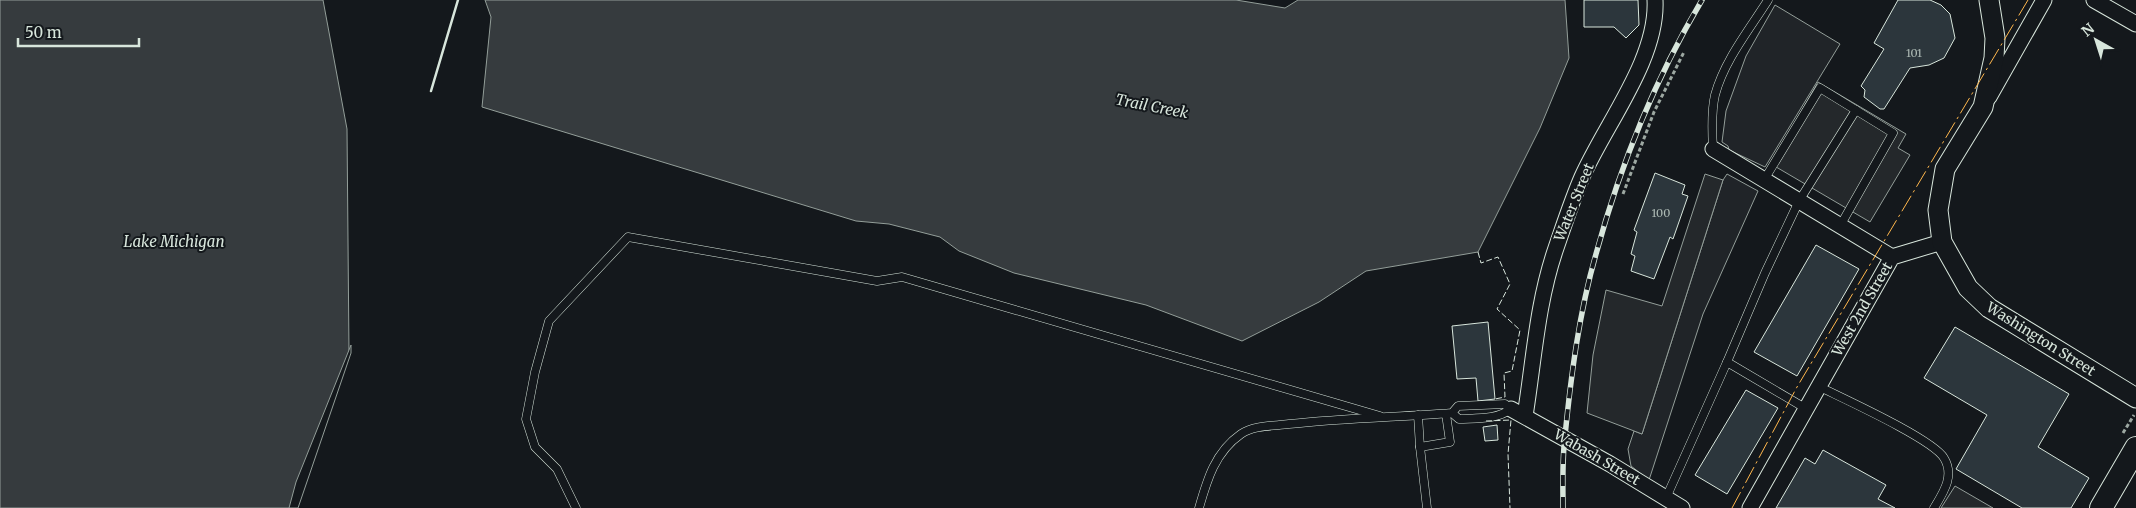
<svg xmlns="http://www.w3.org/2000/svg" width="2136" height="508" font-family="Merriweather,serif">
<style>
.green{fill:#202428;stroke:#939e99}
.parking{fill:#24282b;stroke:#939e99}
.water{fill:#363b3e;stroke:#939e99}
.pier{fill:#14181c;stroke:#939e99}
.building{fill:#2c363c;stroke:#d8e6dc}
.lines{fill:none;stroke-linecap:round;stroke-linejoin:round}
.service-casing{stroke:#d8e6dc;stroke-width:9}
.minor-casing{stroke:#d8e6dc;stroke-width:17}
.tertiary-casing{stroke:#d8e6dc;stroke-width:21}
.primary-casing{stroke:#d8e6dc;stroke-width:24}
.path{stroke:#9da8a2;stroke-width:3;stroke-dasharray:4 2.5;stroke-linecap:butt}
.service{stroke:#14181c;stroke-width:8}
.minor{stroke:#14181c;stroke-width:15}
.tertiary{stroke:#14181c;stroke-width:19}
.primary{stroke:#14181c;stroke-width:22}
.rail-casing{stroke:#d8e6dc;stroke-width:5.5}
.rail{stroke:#14181c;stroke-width:4;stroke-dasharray:11;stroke-linecap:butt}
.fence{stroke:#d8e6dc;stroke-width:1;stroke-dasharray:6 2.5;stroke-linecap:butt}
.wall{stroke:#d8e6dc;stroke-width:2.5}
.power{stroke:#ffb74d;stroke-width:1;stroke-dasharray:18 4 2.5 4;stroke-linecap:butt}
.labels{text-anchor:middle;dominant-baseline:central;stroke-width:4;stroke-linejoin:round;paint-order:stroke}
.number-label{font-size:11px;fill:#adbab4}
.street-label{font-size:14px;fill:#d8e6dc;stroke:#14181c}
.water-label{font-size:15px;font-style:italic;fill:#d8e6dc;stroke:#14181c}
</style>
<rect width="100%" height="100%" fill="#14181c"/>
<g class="green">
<polygon points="1775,5 1840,44 1765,167 1729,150 1728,146 1722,142 1726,111 1746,56"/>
<polygon points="1727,174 1758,191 1703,314 1649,480 1631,466 1628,449 1634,431 1642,434 1723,180"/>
</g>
<g class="parking">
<polygon points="1818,82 1906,134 1898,148 1910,155 1870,222 1771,164"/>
<polygon points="1705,174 1723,180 1642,434 1587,413 1593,355 1606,290 1662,306"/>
<polygon points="1955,486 1993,508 1941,508"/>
</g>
<g class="water">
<polygon points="0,0 323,0 347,129 349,353 295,508 0,508"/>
<polygon points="485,0 1236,0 1285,8 1298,0 1565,0 1569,58 1540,128 1478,252 1366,271 1319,302 1242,341 1146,305 1014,273 959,251 940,237 889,224 856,221 482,107 491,17"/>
</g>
<polygon class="pier" points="351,345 351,353 298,508 289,508 296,482"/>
<g class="building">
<polygon points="1584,0 1638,0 1639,25 1626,38 1614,27 1584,27"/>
<polygon points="1898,0 1930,0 1941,5 1950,14 1955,38 1944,58 1929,65 1910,68 1884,109 1880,109 1864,97 1865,90 1861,86 1884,49 1874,43"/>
<polygon points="1655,173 1685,185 1682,194 1688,196 1673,239 1670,237 1654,279 1631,271 1635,256 1631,254 1637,232 1634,230"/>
<polygon points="1816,245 1859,269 1797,376 1754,352"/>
<polygon points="1488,322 1495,399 1478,401 1476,378 1457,379 1452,326"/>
<polygon points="1955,327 2069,394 2038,447 2089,478 2071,508 2022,508 1956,469 1987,415 1924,378"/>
<polygon points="1746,390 1778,408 1727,494 1695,475"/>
<polygon points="1497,425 1498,440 1485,441 1483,427"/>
<polygon points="1823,450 1886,485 1878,499 1895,508 1776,508 1805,458 1815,464"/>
</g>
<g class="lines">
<defs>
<g id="service">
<path d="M1713 149C1712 132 1711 112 1715 95 1724 61 1749 30 1768 0"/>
<polyline points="1764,180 1820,88 1893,133 1840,226"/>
<path d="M1818 386C1842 398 1933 439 1944 458 1955 476 1943 493 1934 508"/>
<polyline points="1805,408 1727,362 1765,273 1799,201 1856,110"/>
<polyline points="1418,415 1420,447"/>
<polyline points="1666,498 1727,362"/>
<polyline points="576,508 557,469 535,447 526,419 535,372 549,321 628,237 877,281 902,277 1380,416"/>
<path d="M1199 508C1207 480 1215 452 1241 434 1254 425 1275 426 1289 424 1343 418 1398 417 1452 413L1459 419C1477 418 1496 420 1511 409L1505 404 1458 406 1452 413"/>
<polyline points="1427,508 1420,447 1450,442 1446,414"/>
</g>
<g id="minor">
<polyline points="2094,0 2136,24"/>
<polyline points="1989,97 2044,0"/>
<polyline points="1713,149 1892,257"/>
<polyline points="1511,409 1610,464 1682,508"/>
<path d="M1525 416C1534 360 1537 303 1556 248 1564 225 1572 200 1582 177 1606 123 1658 59 1655 0"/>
<polyline points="1750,508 1892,257 1942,242"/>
</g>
<polyline id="tertiary" points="1989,0 1995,38 1994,58 1983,107 1945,169 1938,210 1942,242 1968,288 1989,308 2136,398"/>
<polyline id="primary" points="2101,508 2136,448"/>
</defs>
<use href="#service" class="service-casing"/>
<use href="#minor" class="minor-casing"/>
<use href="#tertiary" class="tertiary-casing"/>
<use href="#primary" class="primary-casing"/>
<g class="path">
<polyline points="1623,194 1654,112 1684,52"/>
<polyline points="2123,433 2134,415"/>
</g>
<use href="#service" class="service"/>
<use href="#minor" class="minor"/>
<use href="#tertiary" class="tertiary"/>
<use href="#primary" class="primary"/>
<defs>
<path id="rail" d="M1563 508C1563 484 1562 460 1565 436 1571 376 1579 313 1596 254 1620 166 1655 79 1702 0"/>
</defs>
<use href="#rail" class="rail-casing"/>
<use href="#rail" class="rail"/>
<g class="fence">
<polyline points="1478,252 1481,263 1498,257 1510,284 1497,309 1520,330 1512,371 1504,373 1505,397 1495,399"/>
<polyline points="1486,421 1511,420 1508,454 1510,508"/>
</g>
<polyline class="wall" points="431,91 458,0"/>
<polyline class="power" points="1732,508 1797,387 2028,0"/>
</g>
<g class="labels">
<g class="number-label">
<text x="1914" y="53">101</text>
<text x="1661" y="213">100</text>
</g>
<g class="street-label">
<text transform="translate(1574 202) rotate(-68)">Water Street</text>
<text transform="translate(1862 309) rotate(-60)">West 2nd Street</text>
<text transform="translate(2041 339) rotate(32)">Washington Street</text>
<text transform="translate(1597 457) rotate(30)">Wabash Street</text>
</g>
<g class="water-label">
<text transform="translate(1152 106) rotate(11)">Trail Creek</text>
<text x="174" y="241">Lake Michigan</text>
</g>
</g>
<g transform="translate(2096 40) rotate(321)" stroke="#14181c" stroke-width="4" paint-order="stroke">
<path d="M0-4L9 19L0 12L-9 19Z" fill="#d8e6dc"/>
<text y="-8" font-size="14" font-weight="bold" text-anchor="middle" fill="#d8e6dc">N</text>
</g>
<path d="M18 38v8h121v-8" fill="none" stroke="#d8e6dc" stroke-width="2.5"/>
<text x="25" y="38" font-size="15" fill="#d8e6dc" stroke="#14181c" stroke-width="4" paint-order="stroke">50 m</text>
</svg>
